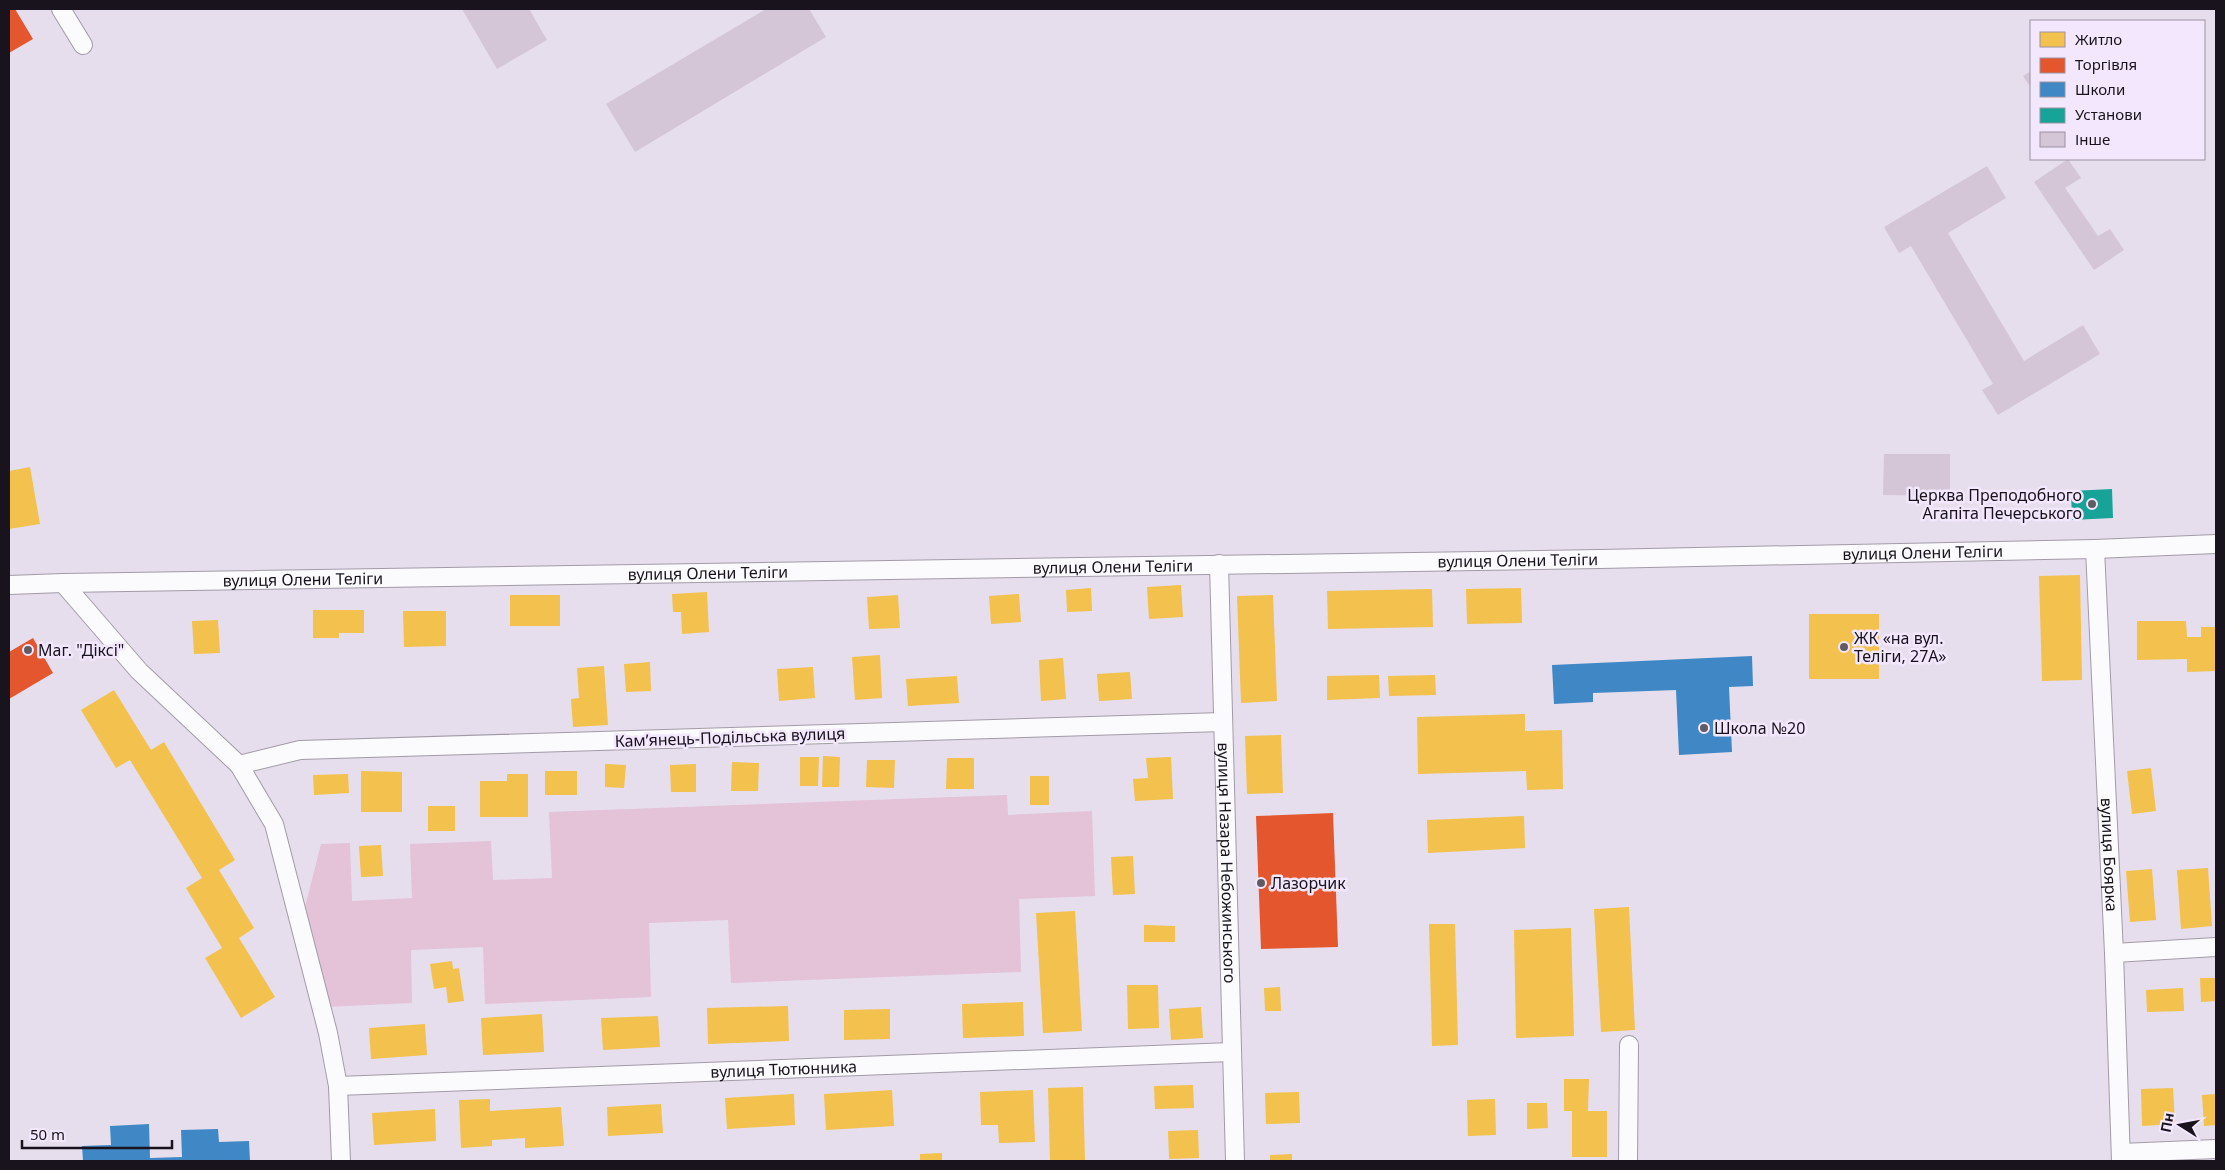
<svg xmlns="http://www.w3.org/2000/svg" width="2225" height="1170" font-family="'Noto Sans',sans-serif">
<style>
.green{fill:#e4c2d8}
.homes{fill:#f2c14e}
.shops{fill:#e4572e}
.schools{fill:#3f88c5}
.public{fill:#17a398}
.building{fill:#d4c6d6}
.lines{fill:none;stroke-linecap:round;stroke-linejoin:round}
.street-casing{stroke:#a29ba7;stroke-width:20}
.street{stroke:#fbfafc;stroke-width:18}
.poi-dot{fill:#605a65;stroke:#f2e7fc;stroke-width:2}
.labels{text-anchor:middle;dominant-baseline:central;stroke-width:5;stroke-linejoin:round;paint-order:stroke}
.poi-label{font-size:16px;fill:#18131c;stroke:#f2e7fc;text-anchor:start}
.street-label{font-size:16px;fill:#18131c;stroke:#f2e7fc}
</style>
<rect width="100%" height="100%" fill="#e6deed"/>
<polygon class="green" points="1007,795 1008,815 1092,811 1095,896 1019,899 1021,972 731,983 728,920 649,923 651,997 485,1004 483,947 411,950 412,1003 326,1007 303,915 321,844 350,843 352,901 412,898 410,844 491,841 493,880 552,878 549,812"/>
<g class="homes">
<polygon points="30,467 40,524 9,529 9,471"/>
<polygon points="2080,575 2082,680 2042,681 2039,576"/>
<polygon points="1181,585 1183,617 1149,619 1147,587"/>
<polygon points="1091,588 1092,611 1067,612 1066,590"/>
<polygon points="1521,588 1522,623 1467,624 1466,589"/>
<polygon points="1432,589 1433,627 1328,629 1327,591"/>
<polygon points="707,592 709,632 682,634 681,612 673,612 672,594"/>
<polygon points="1019,594 1021,622 991,624 989,596"/>
<rect x="510" y="595" width="50" height="31"/>
<polygon points="898,595 900,628 869,629 867,597"/>
<polygon points="1273,595 1277,701 1241,703 1237,596"/>
<polygon points="313,610 364,610 364,633 339,633 339,638 313,638"/>
<polygon points="403,611 446,611 446,646 404,647"/>
<rect x="1809" y="614" width="70" height="65"/>
<polygon points="218,620 220,653 194,654 192,621"/>
<polygon points="2137,621 2186,621 2187,637 2201,637 2201,627 2216,627 2216,671 2187,672 2187,659 2137,660"/>
<polygon points="880,655 882,698 855,700 852,657"/>
<polygon points="1063,658 1066,699 1041,701 1039,660"/>
<polygon points="650,662 651,691 626,692 624,664"/>
<polygon points="604,666 608,725 573,727 571,699 579,698 577,668"/>
<polygon points="813,667 815,698 779,701 777,669"/>
<polygon points="1130,672 1132,699 1099,701 1097,674"/>
<polygon points="1379,675 1380,698 1327,700 1327,676"/>
<polygon points="1435,675 1436,695 1389,696 1388,676"/>
<polygon points="957,676 959,703 908,706 906,679"/>
<polygon points="114,690 151,750 164,742 235,860 219,870 254,928 239,938 275,997 241,1018 205,958 222,948 186,888 202,878 130,760 116,768 81,710"/>
<polygon points="1525,714 1525,731 1562,730 1563,789 1527,790 1526,771 1418,774 1417,717"/>
<polygon points="1281,735 1283,793 1247,794 1245,736"/>
<polygon points="823,756 840,757 839,787 822,787"/>
<polygon points="800,757 819,757 818,786 800,786"/>
<polygon points="1171,757 1173,799 1135,801 1133,779 1148,778 1146,758"/>
<polygon points="947,758 974,758 974,789 946,789"/>
<polygon points="867,760 895,760 894,788 866,787"/>
<polygon points="732,762 759,763 758,791 731,791"/>
<polygon points="605,764 626,765 624,788 605,787"/>
<polygon points="696,764 696,792 671,792 670,765"/>
<polygon points="2151,768 2156,811 2132,814 2127,771"/>
<polygon points="361,771 402,772 402,812 361,812"/>
<rect x="545" y="771" width="32" height="24"/>
<polygon points="348,774 349,793 314,795 313,775"/>
<polygon points="507,774 528,774 528,817 480,817 480,781 507,781"/>
<rect x="1030" y="776" width="19" height="29"/>
<rect x="428" y="806" width="27" height="25"/>
<polygon points="1524,816 1525,848 1428,853 1427,820"/>
<polygon points="381,845 383,876 361,877 359,846"/>
<polygon points="1133,856 1135,894 1113,895 1111,857"/>
<polygon points="2208,868 2212,926 2181,929 2177,870"/>
<polygon points="2152,869 2156,920 2130,922 2126,871"/>
<polygon points="1629,907 1635,1030 1601,1032 1594,909"/>
<polygon points="1075,911 1082,1031 1043,1033 1036,913"/>
<polygon points="1429,924 1455,924 1458,1045 1432,1046"/>
<polygon points="1144,925 1175,926 1175,942 1144,942"/>
<polygon points="1571,928 1574,1036 1516,1038 1514,930"/>
<polygon points="452,961 453,969 459,968 464,1001 448,1003 446,987 434,989 430,964"/>
<polygon points="2200,978 2216,978 2216,1001 2201,1002"/>
<polygon points="1127,985 1158,985 1159,1028 1128,1029"/>
<polygon points="1280,987 1281,1011 1265,1011 1264,988"/>
<polygon points="2183,988 2184,1011 2147,1012 2146,990"/>
<polygon points="1023,1002 1024,1036 963,1038 962,1004"/>
<polygon points="788,1006 789,1041 708,1044 707,1008"/>
<polygon points="1201,1007 1203,1038 1171,1040 1169,1009"/>
<polygon points="890,1009 890,1039 844,1040 844,1010"/>
<polygon points="542,1014 544,1052 483,1055 481,1018"/>
<polygon points="658,1016 660,1047 603,1050 601,1018"/>
<polygon points="425,1024 427,1055 371,1059 369,1028"/>
<polygon points="1564,1079 1589,1079 1588,1111 1607,1111 1607,1157 1572,1157 1572,1111 1564,1111"/>
<polygon points="1193,1085 1194,1108 1155,1109 1154,1086"/>
<polygon points="1083,1087 1085,1161 1050,1161 1048,1088"/>
<polygon points="2173,1088 2175,1124 2142,1126 2141,1089"/>
<polygon points="892,1090 894,1126 826,1130 824,1094"/>
<polygon points="1033,1090 1035,1142 999,1143 998,1125 981,1125 980,1092"/>
<polygon points="1299,1092 1300,1123 1266,1124 1265,1093"/>
<polygon points="794,1094 795,1125 727,1129 725,1098"/>
<polygon points="2216,1094 2216,1125 2204,1126 2202,1095"/>
<polygon points="490,1099 490,1111 561,1107 564,1146 525,1148 525,1138 492,1140 492,1146 461,1148 459,1100"/>
<polygon points="1495,1099 1496,1135 1468,1136 1467,1100"/>
<polygon points="1527,1103 1547,1103 1548,1128 1527,1129"/>
<polygon points="661,1104 663,1133 608,1136 607,1107"/>
<polygon points="435,1109 436,1141 374,1145 372,1113"/>
<polygon points="1198,1130 1199,1158 1169,1159 1168,1131"/>
<polygon points="942,1153 942,1161 920,1161 920,1154"/>
<polygon points="1292,1154 1292,1161 1270,1161 1270,1155"/>
</g>
<g class="shops">
<polygon points="9,9 15,9 33,39 9,53"/>
<polygon points="33,638 53,673 9,699 9,652"/>
<polygon points="1333,813 1338,947 1261,949 1256,816"/>
</g>
<g class="schools">
<polygon points="1752,656 1753,686 1729,687 1732,752 1679,755 1676,690 1593,693 1593,702 1554,704 1552,665"/>
<polygon points="149,1124 150,1158 182,1157 181,1130 218,1129 219,1142 249,1141 250,1161 83,1161 82,1146 111,1145 110,1126"/>
</g>
<polygon class="public" points="2112,489 2113,518 2072,520 2071,491"/>
<g class="building">
<polygon points="462,9 529,9 547,40 497,69"/>
<polygon points="766,9 809,9 826,37 635,152 606,104"/>
<polygon points="2031,71 2031,88 2023,76"/>
<polygon points="2068,159 2081,178 2065,188 2098,236 2110,229 2124,250 2094,270 2034,182"/>
<polygon points="1987,166 2006,198 1948,233 2024,361 2083,325 2100,354 1998,415 1982,390 1993,384 1911,246 1899,253 1884,227"/>
<polygon points="1884,454 1950,454 1950,496 1883,495"/>
</g>
<g class="lines">
<defs>
<g id="street">
<polyline points="61,9 83,45"/>
<path id="s1" d="M2095 549 2114 953 2121 1161"/>
<path id="s2" d="M1219 564 1235 1161"/>
<polyline points="63,583 139,671 239,765 274,824 328,1033 338,1086 341,1161"/>
<path id="s3" d="M9 585 63 583 1600 559 2095 549 2216 544"/>
<polyline points="239,765 300,750 1223,722"/>
<polyline points="2114,953 2216,947"/>
<path id="s4" d="M338 1086 1231 1052"/>
<polyline points="2121,1153 2216,1149"/>
<polyline points="1628,1161 1629,1045"/>
</g>
</defs>
<use href="#street" class="street-casing"/>
<use href="#street" class="street"/>
</g>
<g class="poi-dot">
<circle cx="2092" cy="504" r="5"/>
<circle cx="1844" cy="647" r="5"/>
<circle cx="28" cy="650" r="5"/>
<circle cx="1704" cy="728" r="5"/>
<circle cx="1261" cy="883" r="5"/>
</g>
<g class="labels">
<g class="poi-label">
<text x="2082" y="495" text-anchor="end">Церква Преподобного<tspan x="2082" dy="18">Агапіта Печерського</tspan></text>
<text x="1854" y="638">ЖК «на вул.<tspan x="1854" dy="18">Теліги, 27А»</tspan></text>
<text x="38" y="650">Маг. "Діксі"</text>
<text x="1714" y="728">Школа №20</text>
<text x="1271" y="883">Лазорчик</text>
</g>
<g class="street-label">
<text stroke="none"><textPath href="#s3" startOffset="1914">вулиця Олени Теліги</textPath></text>
<text stroke="none"><textPath href="#s3" startOffset="1509">вулиця Олени Теліги</textPath></text>
<text stroke="none"><textPath href="#s3" startOffset="1104">вулиця Олени Теліги</textPath></text>
<text stroke="none"><textPath href="#s3" startOffset="699">вулиця Олени Теліги</textPath></text>
<text stroke="none"><textPath href="#s3" startOffset="294">вулиця Олени Теліги</textPath></text>
<text transform="translate(730 737) rotate(-2)">Камʼянець-Подільська вулиця</text>
<text stroke="none"><textPath href="#s1" startOffset="306">вулиця Боярка</textPath></text>
<text stroke="none"><textPath href="#s2" startOffset="299">вулиця Назара Небожинського</textPath></text>
<text stroke="none"><textPath href="#s4" startOffset="446">вулиця Тютюнника</textPath></text>
</g>
</g>
<rect width="2225" height="1170" fill="none" stroke="#18131c" stroke-width="20"/>
<rect x="2030" y="20" width="175" height="140" fill="#f2e7fc" stroke="#9b92a2"/>
<rect x="2040" y="32" width="25" height="15" fill="#f2c14e" stroke="#9b92a2"/>
<text x="2075" y="45" font-size="15" fill="#18131c">Житло</text>
<rect x="2040" y="58" width="25" height="15" fill="#e4572e" stroke="#9b92a2"/>
<text x="2075" y="70" font-size="15" fill="#18131c">Торгівля</text>
<rect x="2040" y="82" width="25" height="15" fill="#3f88c5" stroke="#9b92a2"/>
<text x="2075" y="95" font-size="15" fill="#18131c">Школи</text>
<rect x="2040" y="108" width="25" height="15" fill="#17a398" stroke="#9b92a2"/>
<text x="2075" y="120" font-size="15" fill="#18131c">Установи</text>
<rect x="2040" y="132" width="25" height="15" fill="#d4c6d6" stroke="#9b92a2"/>
<text x="2075" y="145" font-size="15" fill="#18131c">Інше</text>
<g transform="translate(2180 1125) rotate(281)" stroke="#f2e7fc" stroke-width="4" paint-order="stroke">
<path d="M0-4L9 19L0 12L-9 19Z" fill="#18131c"/>
<text y="-8" font-size="14" font-weight="bold" text-anchor="middle" fill="#18131c">Пн</text>
</g>
<path d="M22 1140v8h150v-8" fill="none" stroke="#18131c" stroke-width="2.5"/>
<text x="30" y="1140" font-size="15" fill="#18131c" stroke="#f2e7fc" stroke-width="4" paint-order="stroke">50 m</text>
</svg>
